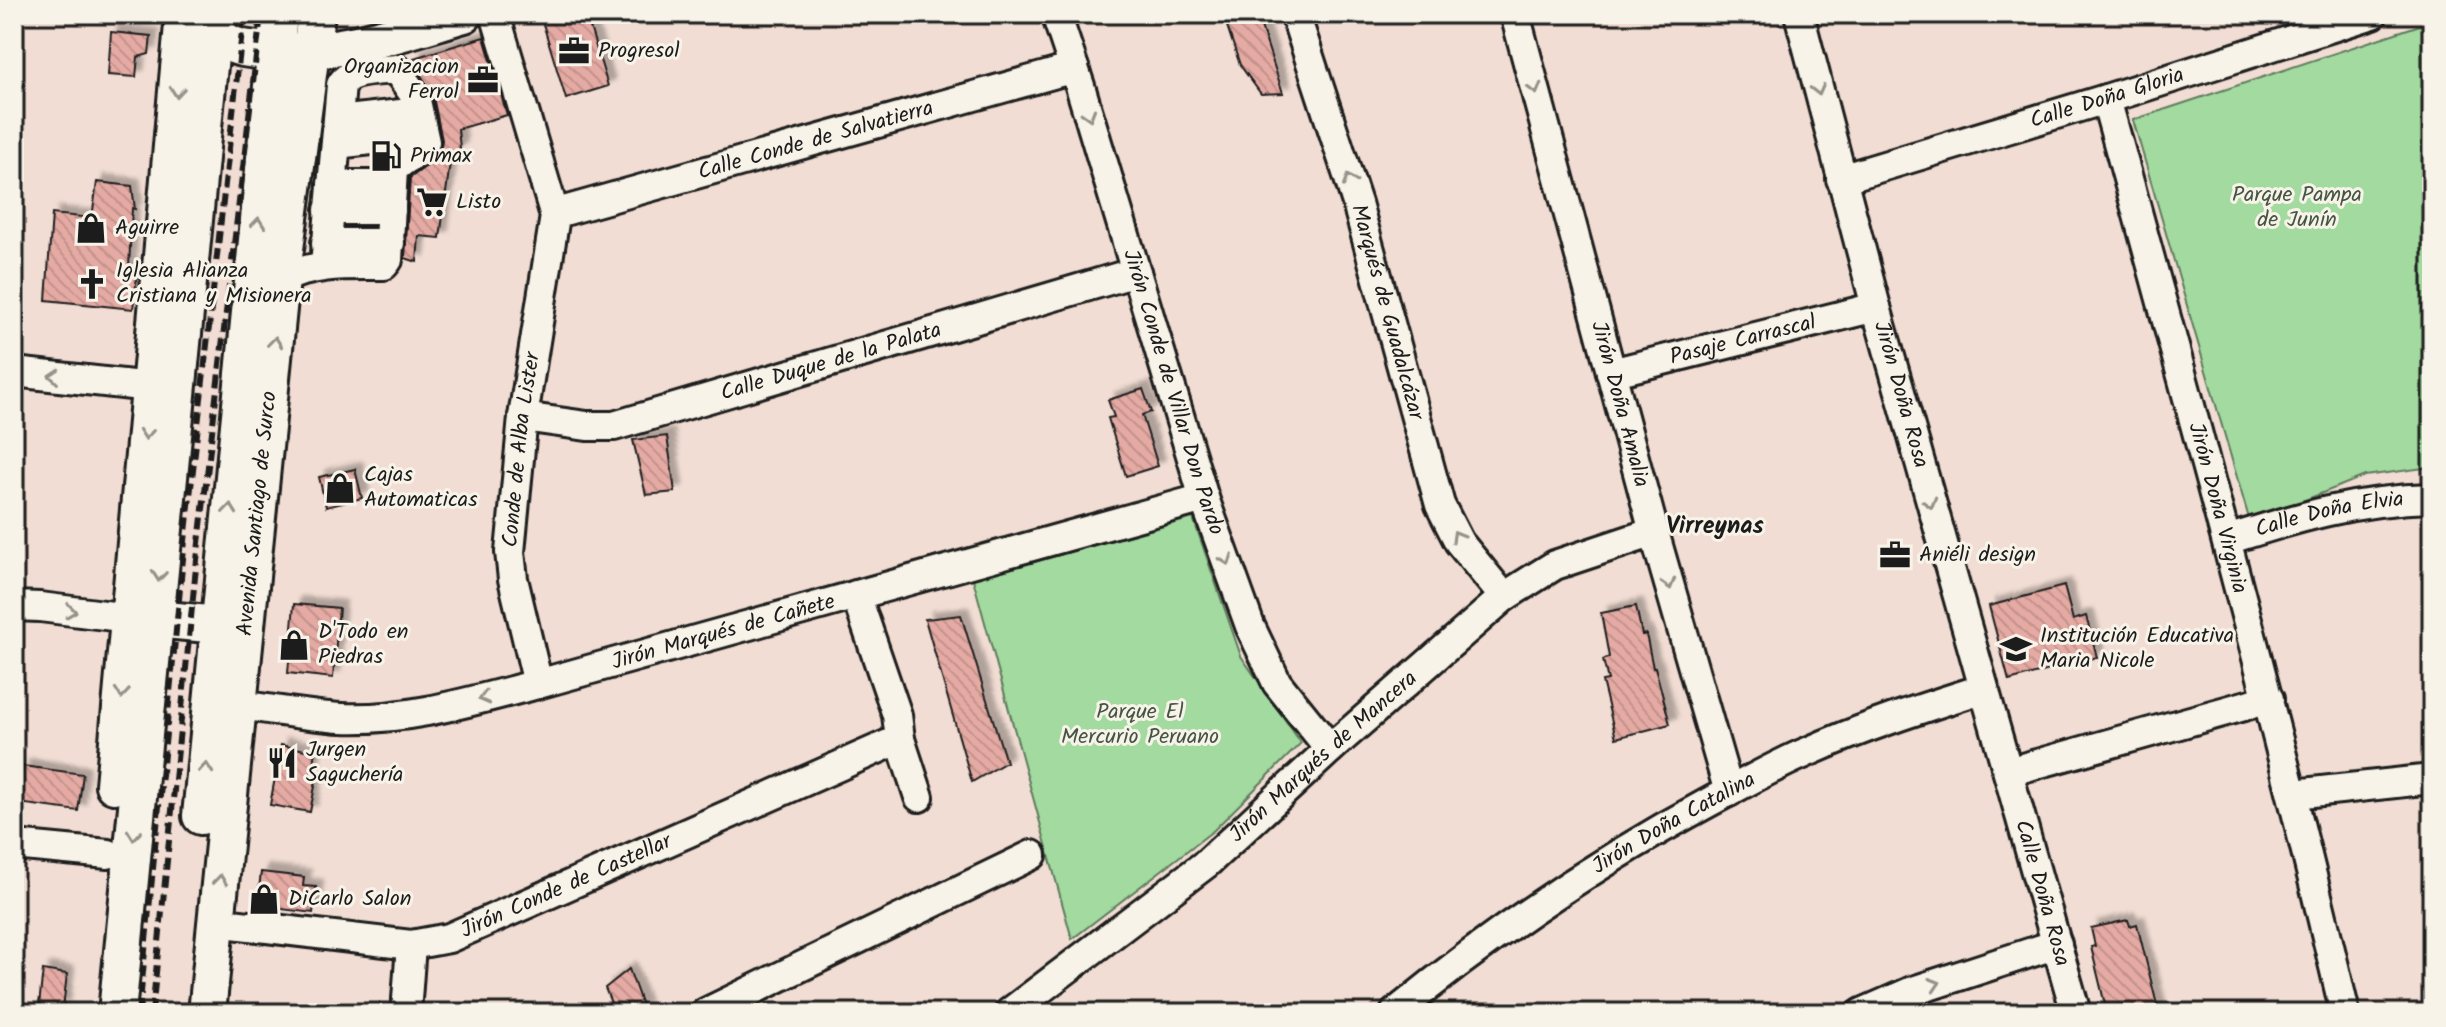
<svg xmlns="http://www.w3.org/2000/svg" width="2446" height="1027" font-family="Kalam,sans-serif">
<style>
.park{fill:#a2da9f;stroke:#5f7b5e;stroke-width:2}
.building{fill:url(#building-back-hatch);stroke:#1c1c1c;stroke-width:2;filter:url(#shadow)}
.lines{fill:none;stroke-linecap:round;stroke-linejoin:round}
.minor-casing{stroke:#1c1c1c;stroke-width:34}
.major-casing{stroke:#1c1c1c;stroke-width:42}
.minor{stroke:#f7f3e8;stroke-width:28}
.major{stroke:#f7f3e8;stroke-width:36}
.rail{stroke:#1c1c1c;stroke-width:6;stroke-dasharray:12 6;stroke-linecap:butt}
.oneway{stroke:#94928c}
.labels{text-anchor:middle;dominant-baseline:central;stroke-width:6;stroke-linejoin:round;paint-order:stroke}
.poi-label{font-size:22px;fill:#1c1c1c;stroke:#f7f3e8;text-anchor:start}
.street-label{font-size:22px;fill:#1c1c1c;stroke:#f7f3e8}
.park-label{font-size:22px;fill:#445543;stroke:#f7f3e8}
.neighbourhood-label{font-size:24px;font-weight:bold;fill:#1c1c1c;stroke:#f7f3e8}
</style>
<defs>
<pattern id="building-back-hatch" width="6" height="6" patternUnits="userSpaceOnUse" patternTransform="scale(2)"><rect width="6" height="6" fill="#e4aaa3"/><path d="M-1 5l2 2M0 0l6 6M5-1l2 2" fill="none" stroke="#c3928c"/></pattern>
<filter id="shadow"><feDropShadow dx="7" dy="-7" stdDeviation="2" flood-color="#0004"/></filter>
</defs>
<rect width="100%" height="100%" fill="#f1ddd3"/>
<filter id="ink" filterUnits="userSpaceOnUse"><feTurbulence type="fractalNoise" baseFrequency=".0125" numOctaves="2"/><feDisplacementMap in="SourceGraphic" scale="16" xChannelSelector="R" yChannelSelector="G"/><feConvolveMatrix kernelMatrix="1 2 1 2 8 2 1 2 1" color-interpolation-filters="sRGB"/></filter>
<g filter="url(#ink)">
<g class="park">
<polygon points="2432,21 2432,467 2365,476 2250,522 2133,120"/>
<polygon points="1193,518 1241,656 1301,743 1214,830 1072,939 973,579"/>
</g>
<g class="building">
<polygon points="540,14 586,14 608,86 566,99"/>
<polygon points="1223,14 1257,14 1283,93 1261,94 1240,65"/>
<polygon points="111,32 151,36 149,54 138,57 136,77 108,75"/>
<polygon points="484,37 507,115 458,129 460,148 451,155 440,238 419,236 417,262 405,258 410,178 433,161 440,151 442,140 432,92 418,71 414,58"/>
<polygon points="97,182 132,186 135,209 132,208 129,267 138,268 133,309 46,300 52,214 92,218"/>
<polygon points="1143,389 1151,412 1142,415 1158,466 1126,476 1108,418 1114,417 1108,400"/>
<polygon points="667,436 675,492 646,495 633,440"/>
<polygon points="355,469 362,498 326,507 319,477"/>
<polygon points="2064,586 2073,620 2086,616 2097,657 2009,681 1989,606"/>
<polygon points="294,604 339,608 333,678 288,673"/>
<polygon points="1636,606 1642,635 1646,634 1653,668 1655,667 1670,724 1616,738 1602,681 1608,680 1603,660 1609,657 1601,613"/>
<polygon points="961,615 1006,762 972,782 925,619"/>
<polygon points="281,745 315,752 310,780 316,781 310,812 270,805"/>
<polygon points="23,766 83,774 78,811 18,803"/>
<polygon points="261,872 304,877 303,886 316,887 313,913 257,906"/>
<polygon points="2128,920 2130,926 2137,924 2159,1013 2107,1013 2091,947 2095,946 2091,928"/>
<polygon points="629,969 643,1008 626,1013 615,1013 605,988"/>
<polygon points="43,970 67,974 63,1008 39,1005"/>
</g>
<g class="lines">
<defs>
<g id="minor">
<polyline points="495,14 555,216"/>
<path id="s1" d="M1056 14 1080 86 1204 498 1250 626 1277 683 1330 749"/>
<path id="s2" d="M1295 14 1357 203 1440 505 1459 542 1504 597"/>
<path id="s3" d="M1515 14 1654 532 1729 792"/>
<path id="s4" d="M1799 14 1876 307 2076 1013"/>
<path id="s5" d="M2106 99C2190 403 2273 706 2345 1013"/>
<polyline points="338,121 401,114"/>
<polyline points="336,144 407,136"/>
<path id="s6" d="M1841 179 2106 99 2373 14"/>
<polyline points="332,185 392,185"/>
<polyline points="329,210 391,210"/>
<polyline points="326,243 390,243"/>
<path d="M325 265 341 85C349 69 380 71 396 69L415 96 425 142 419 152 406 159"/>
<path d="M281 279C315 263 347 265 384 265L388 260 393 169 406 159 407 143"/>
<polyline points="14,372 150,387"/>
<path id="s7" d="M1611 373 1876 307"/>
<path id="s8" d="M523 417 587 426H614L1136 272"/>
<path id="s9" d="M2227 540C2299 517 2355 500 2432 498"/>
<polyline points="856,595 897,715 900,739 919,797"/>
<polyline points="14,606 40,607 129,618"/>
<path id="s10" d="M538 684 513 579 510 552 523 417 555 216 564 211 1074 68"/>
<path id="s11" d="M237 705C272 709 307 716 342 718 408 721 475 700 538 684L1204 498"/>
<polyline points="2008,772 2269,699"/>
<polyline points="2294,794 2432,779"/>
<polyline points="14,845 108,854"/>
<path id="s12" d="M215 922 411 945 449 938 900 739"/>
<polyline points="406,1013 411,945"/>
<polyline points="705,1013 1032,855"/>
<path id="s13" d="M1009 1013 1207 863 1330 749 1504 597 1555 565 1654 532"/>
<path id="s14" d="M1395 1013C1494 932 1599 861 1713 800 1743 784 1774 766 1805 753 1863 727 1922 708 1982 689"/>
<polyline points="1862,1013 1910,992 2057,944"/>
</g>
<g id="major">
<path d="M213 25C217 30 220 36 224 40 235 48 247 49 259 50 329 59 398 33 464 14"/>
<polyline points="155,619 219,625"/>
<polyline points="114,785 184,14"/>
<polyline points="201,816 279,14"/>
<polyline points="117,1013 214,14"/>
<path id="s15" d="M207 1013 281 279 316 14"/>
</g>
</defs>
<use href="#minor" class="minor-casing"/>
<use href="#major" class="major-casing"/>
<use href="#minor" class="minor"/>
<use href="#major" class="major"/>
<g class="rail">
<polyline points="139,1013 182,568 244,14"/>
<polyline points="152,1013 195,577 261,14"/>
</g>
</g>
<defs><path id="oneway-chevron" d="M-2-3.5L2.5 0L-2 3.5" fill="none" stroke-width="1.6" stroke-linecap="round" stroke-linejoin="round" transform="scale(2)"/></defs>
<g class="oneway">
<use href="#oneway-chevron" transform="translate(1535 89) rotate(75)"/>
<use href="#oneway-chevron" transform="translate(1818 90) rotate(76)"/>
<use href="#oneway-chevron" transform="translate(177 92) rotate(95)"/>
<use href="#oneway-chevron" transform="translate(1089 115) rotate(73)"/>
<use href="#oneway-chevron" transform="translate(1349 180) rotate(-108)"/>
<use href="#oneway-chevron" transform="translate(258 223) rotate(-84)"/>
<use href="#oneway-chevron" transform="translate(275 342) rotate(-84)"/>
<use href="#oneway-chevron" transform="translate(54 376) rotate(-175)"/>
<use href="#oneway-chevron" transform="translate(146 434) rotate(95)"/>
<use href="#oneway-chevron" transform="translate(1930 503) rotate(74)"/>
<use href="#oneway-chevron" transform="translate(230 509) rotate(-84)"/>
<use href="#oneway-chevron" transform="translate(1457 536) rotate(-120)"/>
<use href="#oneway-chevron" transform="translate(1227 560) rotate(70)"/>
<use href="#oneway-chevron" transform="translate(159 576) rotate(95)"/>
<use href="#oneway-chevron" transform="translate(1669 584) rotate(74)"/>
<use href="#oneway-chevron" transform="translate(71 611) rotate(7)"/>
<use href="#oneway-chevron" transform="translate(122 693) rotate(95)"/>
<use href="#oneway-chevron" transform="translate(484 698) rotate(166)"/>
<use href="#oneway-chevron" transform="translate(206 768) rotate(-85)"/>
<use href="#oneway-chevron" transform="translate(134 835) rotate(96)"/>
<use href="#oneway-chevron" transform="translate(220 880) rotate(-84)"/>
<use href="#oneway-chevron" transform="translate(1935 984) rotate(-18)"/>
</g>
</g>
<defs>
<symbol id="office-bare" viewBox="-9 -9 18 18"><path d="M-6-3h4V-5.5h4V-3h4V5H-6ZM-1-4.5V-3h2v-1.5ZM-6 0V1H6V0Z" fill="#1c1c1c" stroke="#f7f3e8" stroke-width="2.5" paint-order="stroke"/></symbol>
<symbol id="fuel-bare" viewBox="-9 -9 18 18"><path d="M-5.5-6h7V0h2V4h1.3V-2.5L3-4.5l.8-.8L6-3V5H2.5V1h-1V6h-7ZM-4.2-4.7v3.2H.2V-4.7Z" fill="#1c1c1c" stroke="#f7f3e8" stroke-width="2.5" paint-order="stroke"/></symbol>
<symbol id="supermarket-bare" viewBox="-9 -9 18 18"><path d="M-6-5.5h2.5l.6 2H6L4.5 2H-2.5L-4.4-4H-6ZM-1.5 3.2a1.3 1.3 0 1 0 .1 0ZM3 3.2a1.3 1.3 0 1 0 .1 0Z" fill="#1c1c1c" stroke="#f7f3e8" stroke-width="2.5" paint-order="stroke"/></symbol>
<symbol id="shop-bare" viewBox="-9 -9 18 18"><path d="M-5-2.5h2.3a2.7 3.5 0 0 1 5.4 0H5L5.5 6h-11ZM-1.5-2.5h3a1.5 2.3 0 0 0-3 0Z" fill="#1c1c1c" stroke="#f7f3e8" stroke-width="2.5" paint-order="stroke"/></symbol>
<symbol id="church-bare" viewBox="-9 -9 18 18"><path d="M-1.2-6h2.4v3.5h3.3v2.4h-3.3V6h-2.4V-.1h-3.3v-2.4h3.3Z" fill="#1c1c1c" stroke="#f7f3e8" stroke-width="2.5" paint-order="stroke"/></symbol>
<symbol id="school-bare" viewBox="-9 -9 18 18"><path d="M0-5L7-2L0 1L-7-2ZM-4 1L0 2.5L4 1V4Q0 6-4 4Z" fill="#1c1c1c" stroke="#f7f3e8" stroke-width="2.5" paint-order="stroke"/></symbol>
<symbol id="restaurant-bare" viewBox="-9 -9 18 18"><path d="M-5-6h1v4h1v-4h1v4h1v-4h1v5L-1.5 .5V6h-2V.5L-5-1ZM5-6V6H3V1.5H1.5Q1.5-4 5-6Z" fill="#1c1c1c" stroke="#f7f3e8" stroke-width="2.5" paint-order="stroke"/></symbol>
</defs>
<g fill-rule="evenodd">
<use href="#office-bare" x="552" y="29" width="44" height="44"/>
<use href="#office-bare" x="461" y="58" width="44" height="44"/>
<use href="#fuel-bare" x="364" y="134" width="44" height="44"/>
<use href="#supermarket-bare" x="410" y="180" width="44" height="44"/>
<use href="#shop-bare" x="69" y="206" width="44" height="44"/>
<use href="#church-bare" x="70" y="262" width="44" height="44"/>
<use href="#shop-bare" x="318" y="466" width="44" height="44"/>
<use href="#office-bare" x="1873" y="533" width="44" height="44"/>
<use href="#shop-bare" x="272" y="623" width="44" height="44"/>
<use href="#school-bare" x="1994" y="627" width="44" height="44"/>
<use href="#restaurant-bare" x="260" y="741" width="44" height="44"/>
<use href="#shop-bare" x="242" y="877" width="44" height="44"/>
</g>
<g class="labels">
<g class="poi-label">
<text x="598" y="51">Progresol</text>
<text x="459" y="67" text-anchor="end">Organizacion<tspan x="459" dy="25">Ferrol</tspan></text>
<text x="410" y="156">Primax</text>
<text x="456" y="202">Listo</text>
<text x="115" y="228">Aguirre</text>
<text x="116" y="271">Iglesia Alianza<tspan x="116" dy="25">Cristiana y Misionera</tspan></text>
<text x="364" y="475">Cajas<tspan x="364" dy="25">Automaticas</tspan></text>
<text x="1919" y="555">Aniéli design</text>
<text x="318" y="632">D'Todo en<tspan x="318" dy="25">Piedras</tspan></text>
<text x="2040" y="636">Institución Educativa<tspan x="2040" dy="25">Maria Nicole</tspan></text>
<text x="306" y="750">Jurgen<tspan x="306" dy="25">Saguchería</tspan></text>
<text x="288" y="899">DiCarlo Salon</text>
</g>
<g class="street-label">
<text stroke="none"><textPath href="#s6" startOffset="278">Calle Doña Gloria</textPath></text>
<text stroke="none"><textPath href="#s10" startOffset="746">Calle Conde de Salvatierra</textPath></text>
<text stroke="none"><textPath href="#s2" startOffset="312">Marqués de Guadalcázar</textPath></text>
<text stroke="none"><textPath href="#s7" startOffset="136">Pasaje Carrascal</textPath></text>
<text stroke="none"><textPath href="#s8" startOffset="318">Calle Duque de la Palata</textPath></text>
<text stroke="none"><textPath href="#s1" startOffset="396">Jirón Conde de Villar Don Pardo</textPath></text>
<text stroke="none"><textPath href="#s4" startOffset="394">Jirón Doña Rosa</textPath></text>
<text stroke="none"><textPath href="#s3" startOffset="404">Jirón Doña Amalia</textPath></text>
<text stroke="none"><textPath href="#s10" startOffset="238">Conde de Alba Lister</textPath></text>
<text stroke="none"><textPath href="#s5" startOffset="424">Jirón Doña Virginia</textPath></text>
<text stroke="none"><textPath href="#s15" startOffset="502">Avenida Santiago de Surco</textPath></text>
<text stroke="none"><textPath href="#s9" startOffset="106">Calle Doña Elvia</textPath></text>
<text stroke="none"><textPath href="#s11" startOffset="498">Jirón Marqués de Cañete</textPath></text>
<text stroke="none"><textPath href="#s13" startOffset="406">Jirón Marqués de Mancera</textPath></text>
<text stroke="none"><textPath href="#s14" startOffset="338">Jirón Doña Catalina</textPath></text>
<text stroke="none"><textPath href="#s12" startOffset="364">Jirón Conde de Castellar</textPath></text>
<text stroke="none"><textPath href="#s4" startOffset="912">Calle Doña Rosa</textPath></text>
</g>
<g class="park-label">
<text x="2297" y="195">Parque Pampa<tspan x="2297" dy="25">de Junín</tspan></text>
<text x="1140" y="712">Parque El<tspan x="1140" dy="25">Mercurio Peruano</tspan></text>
</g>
<g class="neighbourhood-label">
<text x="1715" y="526">Virreynas</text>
</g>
</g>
<rect width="2446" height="1027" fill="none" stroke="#f7f3e8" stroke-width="48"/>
<rect x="24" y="24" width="2398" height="979" fill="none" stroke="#1c1c1c" stroke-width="3" filter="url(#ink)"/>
</svg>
